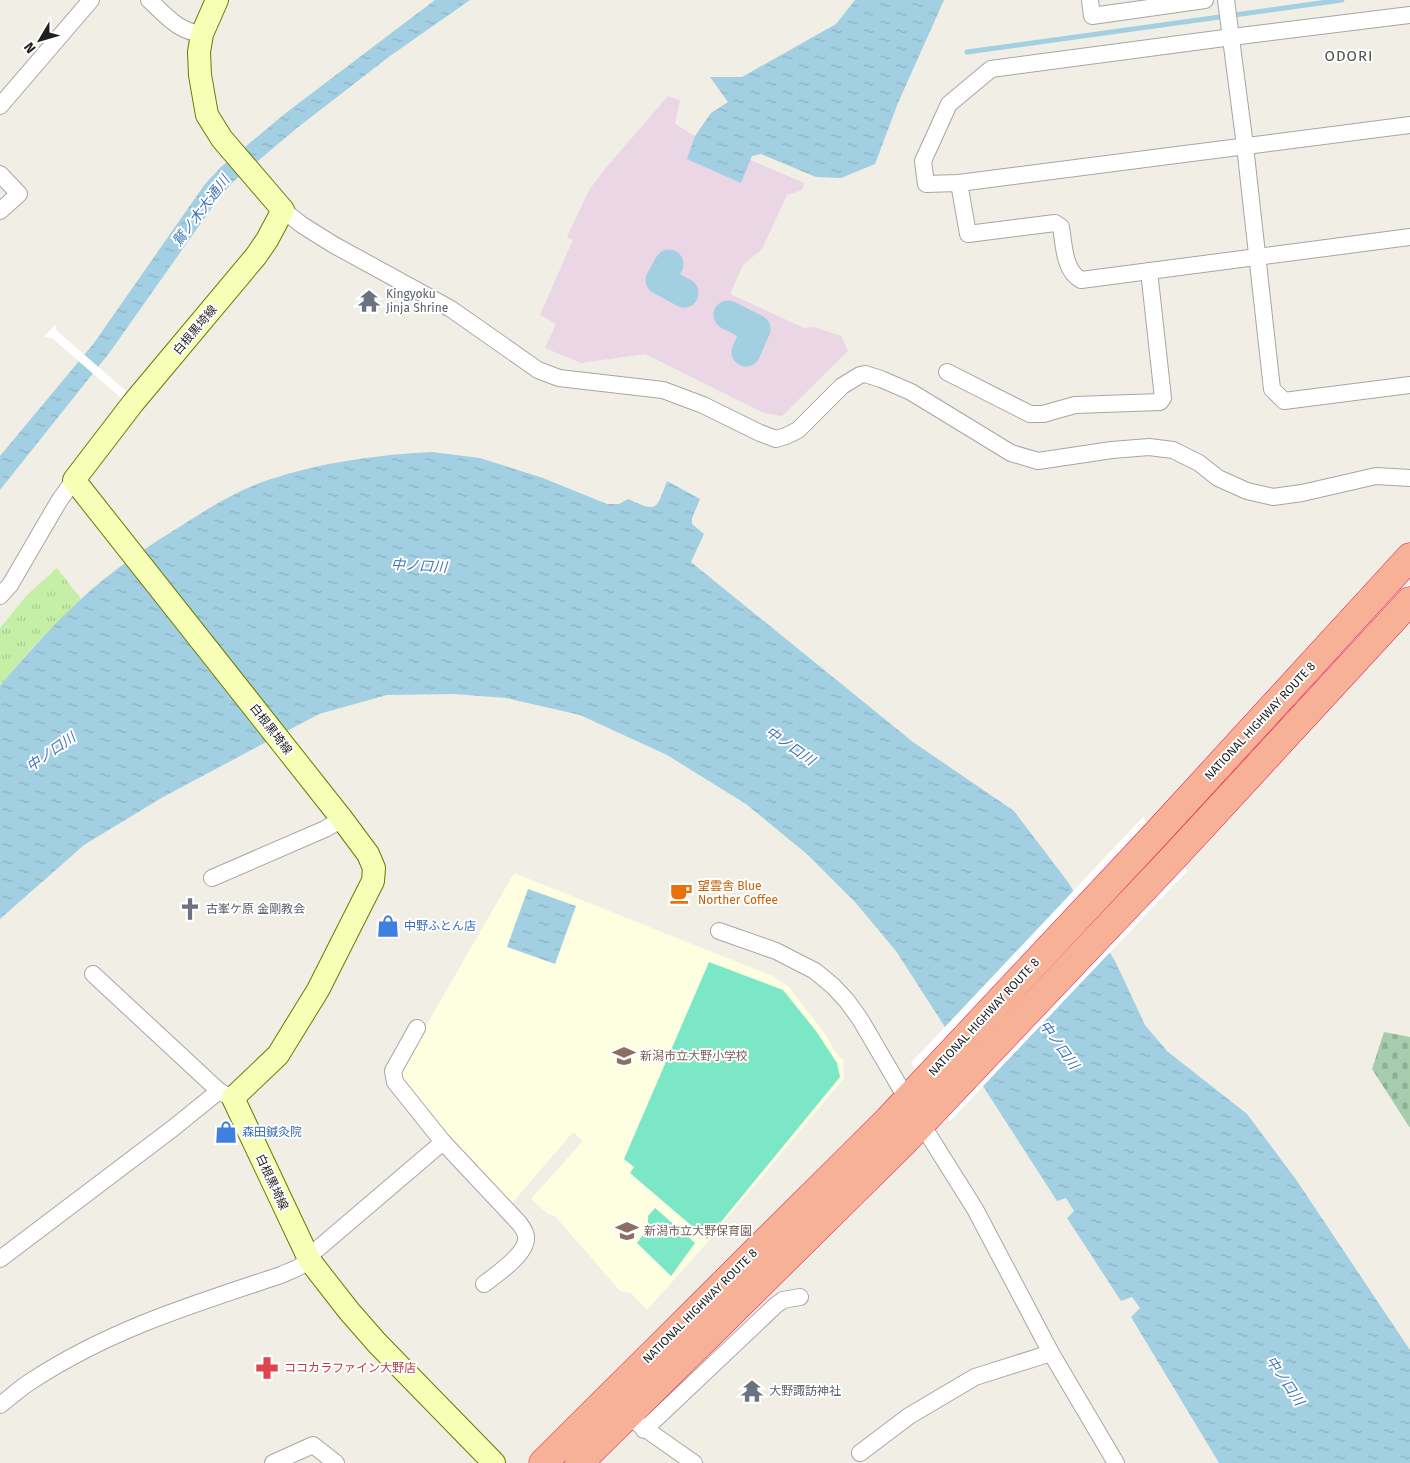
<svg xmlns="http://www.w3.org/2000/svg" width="1410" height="1463" font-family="'Fira Sans','Noto Sans JP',sans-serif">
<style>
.industrial{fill:#ebd6e5}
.education{fill:#fdffe0}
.grass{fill:url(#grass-tufts)}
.cemetery{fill:url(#cemetery-stones)}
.pitch{fill:#7ce7c6}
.water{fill:url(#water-ripples)}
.pier{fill:#fff}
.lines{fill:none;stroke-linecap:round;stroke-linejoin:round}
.stream{stroke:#a2cfe2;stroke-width:5}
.river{stroke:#a2cfe2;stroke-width:29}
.minor-casing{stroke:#a6a6a6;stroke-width:18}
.secondary-casing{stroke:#667d00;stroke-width:24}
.trunk-casing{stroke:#eb164f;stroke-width:29}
.minor{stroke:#fff;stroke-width:16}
.secondary{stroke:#f6ffb5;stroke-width:22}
.trunk{stroke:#f7b197;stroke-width:28}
.labels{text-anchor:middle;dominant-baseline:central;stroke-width:4;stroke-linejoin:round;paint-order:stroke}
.worship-label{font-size:12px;fill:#5b616d;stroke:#fff;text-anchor:start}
.street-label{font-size:12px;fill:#1f1f1f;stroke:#fff}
.food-label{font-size:12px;fill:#c56008;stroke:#fff;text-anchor:start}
.shop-label{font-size:12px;fill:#366cbe;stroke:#fff;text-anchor:start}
.education-label{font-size:12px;fill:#785e54;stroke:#fff;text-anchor:start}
.health-label{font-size:12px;fill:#be3a42;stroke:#fff;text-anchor:start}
.water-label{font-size:14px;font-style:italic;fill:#4275b9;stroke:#fff}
.quarter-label{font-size:15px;letter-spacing:1px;fill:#525252;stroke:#fff}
</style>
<defs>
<pattern id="grass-tufts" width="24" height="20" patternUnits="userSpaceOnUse" patternTransform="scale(1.25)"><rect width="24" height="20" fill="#c5efa7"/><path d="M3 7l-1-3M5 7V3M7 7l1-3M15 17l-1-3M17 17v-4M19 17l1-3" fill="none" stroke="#a9cc8f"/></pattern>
<pattern id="cemetery-stones" width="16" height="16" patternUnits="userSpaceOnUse" patternTransform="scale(1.25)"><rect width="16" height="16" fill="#a4ccad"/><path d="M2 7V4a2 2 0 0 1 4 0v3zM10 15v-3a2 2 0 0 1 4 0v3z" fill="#8daf94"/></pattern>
<pattern id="water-ripples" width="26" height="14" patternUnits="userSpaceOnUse" patternTransform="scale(1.25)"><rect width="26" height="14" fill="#a2cfe2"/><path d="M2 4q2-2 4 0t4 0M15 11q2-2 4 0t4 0" fill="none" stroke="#8bb1c1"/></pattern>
</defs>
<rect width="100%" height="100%" fill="#f1eee5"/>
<polygon class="industrial" points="668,96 680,100 675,124 695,136 804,183 802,190 787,195 762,249 743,265 730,294 804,328 814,327 841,336 848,351 782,416 764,413 645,354 581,363 545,348 556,324 540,315 573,240 567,237 589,190 605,169"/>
<polygon class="education" points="514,873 772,976 788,986 826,1035 834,1051 843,1060 844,1078 704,1246 647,1310 631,1293 620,1291 555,1216 549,1215 531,1199 583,1141 573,1132 512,1203 479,1171 402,1079 400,1071"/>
<polygon class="grass" points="57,568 81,599 32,648 0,686 0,628 27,595"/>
<polygon class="cemetery" points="1384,1032 1410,1037 1410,1128 1372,1069"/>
<g class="pitch">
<polygon points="709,962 783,990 816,1031 837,1063 840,1077 707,1239 630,1173 634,1167 624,1159"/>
<polygon points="655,1208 695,1243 671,1276 637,1243 648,1228 648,1216"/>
</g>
<g class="water">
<polygon points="435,0 470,0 390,56 297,128 234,181 220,196 110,352 0,490 0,456 94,343 205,184 221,167 287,112"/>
<polygon points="855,0 944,0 898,103 875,164 841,178 816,177 761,154 752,156 741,183 687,159 695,136 711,113 728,102 710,77 742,77 836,24"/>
<path d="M432 452 480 458 543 478 607 504H619L628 499C658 513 656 510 667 481L700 499 692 518V524L704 534 691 562 913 742 1014 811 1068 882 1116 963 1145 1025 1167 1051 1247 1114 1297 1181 1410 1350V1463H1219L1131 1317 1140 1308 1132 1297 1121 1301 1067 1218 1074 1211 1066 1198 1057 1201 896 951 855 902 808 855 746 804 667 755 580 715 506 698 454 694 387 695 319 714 163 797 84 845 0 919V686C25 656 51 627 80 600 111 571 148 546 184 524 210 507 238 490 268 480 322 462 376 455 432 452Z"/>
<polygon points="528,889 576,906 555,964 507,947"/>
</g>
<g class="pier">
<polygon points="55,325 57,331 126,391 133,391 121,405 121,398 52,338 44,337"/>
<polygon points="1143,817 1187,871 950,1121 911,1063"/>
</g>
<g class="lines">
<polyline class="stream" points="967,52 1342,0"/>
<g class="river">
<polyline points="669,264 660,280 684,293"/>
<polyline points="728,315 756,329 746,352"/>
</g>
<defs>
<g id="minor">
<path d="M149 0C167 16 177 31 202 34"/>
<polyline points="1090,0 1092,16 1205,0"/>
<polyline points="1226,0 1245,146 1272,389 1284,401 1410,385"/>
<polyline points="1410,15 1232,37 991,69 949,104 923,161 926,184 959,183 1410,125"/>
<polyline points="0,106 91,0"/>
<polyline points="0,174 19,194 0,211"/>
<path d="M959 183 968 234 1055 223 1061 227C1064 245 1064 271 1081 280L1410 237"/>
<polyline points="283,210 302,225 334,245 451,309 538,370 559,378 663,390 703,405 760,433 776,439 786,436 798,430 842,386 860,375 865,374 881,379 911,392 1011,453 1038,461 1112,450 1149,447 1173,450 1199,463 1218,478 1247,491 1273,497 1302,493 1376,476 1410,478"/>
<polyline points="947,372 1030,414 1043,414 1075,405 1160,402 1163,398 1149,271"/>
<polyline points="0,596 10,585 59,501 74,480"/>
<polyline points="212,878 325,829 342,819"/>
<polyline points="719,931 776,951 815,971 833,986 847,1001 860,1019 921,1123 975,1209 1051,1353 1116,1463"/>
<polyline points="93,974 219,1091 228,1096"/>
<path d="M417 1028 393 1071 395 1082 443 1142 519 1223C522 1227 526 1232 526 1237 528 1253 496 1275 484 1284"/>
<polyline points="0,1259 172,1129 219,1091"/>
<path d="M0 1405C11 1397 21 1387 33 1380 111 1329 194 1304 281 1275 294 1269 307 1266 314 1252L443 1142"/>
<polyline points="637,1423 694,1463"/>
<polyline points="644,1430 776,1305 783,1300 800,1297"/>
<polyline points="860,1453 909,1416 975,1377 1051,1353"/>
<polyline points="273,1463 313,1445 336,1463"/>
</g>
<polyline id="secondary" points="217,0 202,34 199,52 200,75 207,115 222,139 283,210 267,240 256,256 133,403 74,480 342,819 368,854 374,868 373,881 318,990 278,1055 233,1098 310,1261 349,1311 377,1343 494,1463"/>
<g id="trunk">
<polyline points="543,1463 888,1120 1157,833 1410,557"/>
<polyline points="579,1463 902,1144 1175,856 1410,601"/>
</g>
</defs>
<use href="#minor" class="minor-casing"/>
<use href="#secondary" class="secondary-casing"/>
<use href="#trunk" class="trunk-casing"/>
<use href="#minor" class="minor"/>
<use href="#secondary" class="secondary"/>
<use href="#trunk" class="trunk"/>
</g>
<defs>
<symbol id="temple-bare" viewBox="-9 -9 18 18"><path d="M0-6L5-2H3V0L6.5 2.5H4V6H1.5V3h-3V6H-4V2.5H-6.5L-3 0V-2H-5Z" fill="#6b7280" stroke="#fff" stroke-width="2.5" paint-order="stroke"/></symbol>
<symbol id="cafe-bare" viewBox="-9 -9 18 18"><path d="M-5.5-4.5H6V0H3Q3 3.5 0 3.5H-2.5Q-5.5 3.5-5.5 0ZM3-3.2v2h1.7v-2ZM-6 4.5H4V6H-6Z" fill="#e8710a" stroke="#fff" stroke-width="2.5" paint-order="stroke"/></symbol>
<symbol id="church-bare" viewBox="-9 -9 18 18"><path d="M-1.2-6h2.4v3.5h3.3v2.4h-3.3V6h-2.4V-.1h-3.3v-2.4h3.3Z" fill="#6b7280" stroke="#fff" stroke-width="2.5" paint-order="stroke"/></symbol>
<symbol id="shop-bare" viewBox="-9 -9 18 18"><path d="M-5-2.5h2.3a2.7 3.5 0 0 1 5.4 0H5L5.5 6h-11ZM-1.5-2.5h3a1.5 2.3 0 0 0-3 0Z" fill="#3f7fe0" stroke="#fff" stroke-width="2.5" paint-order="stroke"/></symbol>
<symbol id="school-bare" viewBox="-9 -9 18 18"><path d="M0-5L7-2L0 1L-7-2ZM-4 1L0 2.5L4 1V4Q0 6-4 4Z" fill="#8d6e63" stroke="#fff" stroke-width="2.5" paint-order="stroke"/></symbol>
<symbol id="pharmacy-bare" viewBox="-9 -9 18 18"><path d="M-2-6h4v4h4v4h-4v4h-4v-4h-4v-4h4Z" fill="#e0444e" stroke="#fff" stroke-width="2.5" paint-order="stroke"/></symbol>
</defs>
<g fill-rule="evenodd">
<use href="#temple-bare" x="353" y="285" width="32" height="32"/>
<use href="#cafe-bare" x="665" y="877" width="32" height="32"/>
<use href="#church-bare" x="174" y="893" width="32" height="32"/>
<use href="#shop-bare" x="372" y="910" width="32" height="32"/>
<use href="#school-bare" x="608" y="1040" width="32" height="32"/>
<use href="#shop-bare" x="210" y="1116" width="32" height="32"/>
<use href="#school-bare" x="611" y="1215" width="32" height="32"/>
<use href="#pharmacy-bare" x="251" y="1352" width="32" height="32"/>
<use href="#temple-bare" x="736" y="1375" width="32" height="32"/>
</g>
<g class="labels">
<g class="worship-label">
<text x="386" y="294">Kingyoku<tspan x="386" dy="14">Jinja Shrine</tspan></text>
<text x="206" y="909">古峯ケ原 金剛教会</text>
<text x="769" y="1391">大野諏訪神社</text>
</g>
<g class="street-label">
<text transform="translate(195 330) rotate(-50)">白根黒埼線</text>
<text transform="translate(1260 721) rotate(-47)">NATIONAL HIGHWAY ROUTE 8</text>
<text transform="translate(271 729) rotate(52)">白根黒埼線</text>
<text transform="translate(984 1017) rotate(-47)">NATIONAL HIGHWAY ROUTE 8</text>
<text transform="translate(272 1182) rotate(65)">白根黒埼線</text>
<text transform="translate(700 1306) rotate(-45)">NATIONAL HIGHWAY ROUTE 8</text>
</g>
<g class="food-label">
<text x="698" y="886">望雲舎 Blue<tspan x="698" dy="14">Norther Coffee</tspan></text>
</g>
<g class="shop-label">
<text x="404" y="926">中野ふとん店</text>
<text x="242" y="1132">森田鍼灸院</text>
</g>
<g class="education-label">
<text x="640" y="1056">新潟市立大野小学校</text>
<text x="644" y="1231">新潟市立大野保育園</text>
</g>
<g class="health-label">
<text x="284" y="1368">ココカラファイン大野店</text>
</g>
<g class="water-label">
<text transform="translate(201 211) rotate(-53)">鷲ノ木大通川</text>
<text transform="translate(419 566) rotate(3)">中ノ口川</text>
<text transform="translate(790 746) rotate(35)">中ノ口川</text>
<text transform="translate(51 752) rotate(-35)">中ノ口川</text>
<text transform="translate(1059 1045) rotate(54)">中ノ口川</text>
<text transform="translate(1285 1381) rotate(56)">中ノ口川</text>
</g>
<g class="quarter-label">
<text x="1349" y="56">ODORI</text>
</g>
</g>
<g transform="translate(40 40) rotate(232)" stroke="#ffffff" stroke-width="4" paint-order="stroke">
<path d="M0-4L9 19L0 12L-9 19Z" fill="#1f1f1f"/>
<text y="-8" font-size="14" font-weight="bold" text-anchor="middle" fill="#1f1f1f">N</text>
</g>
</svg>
